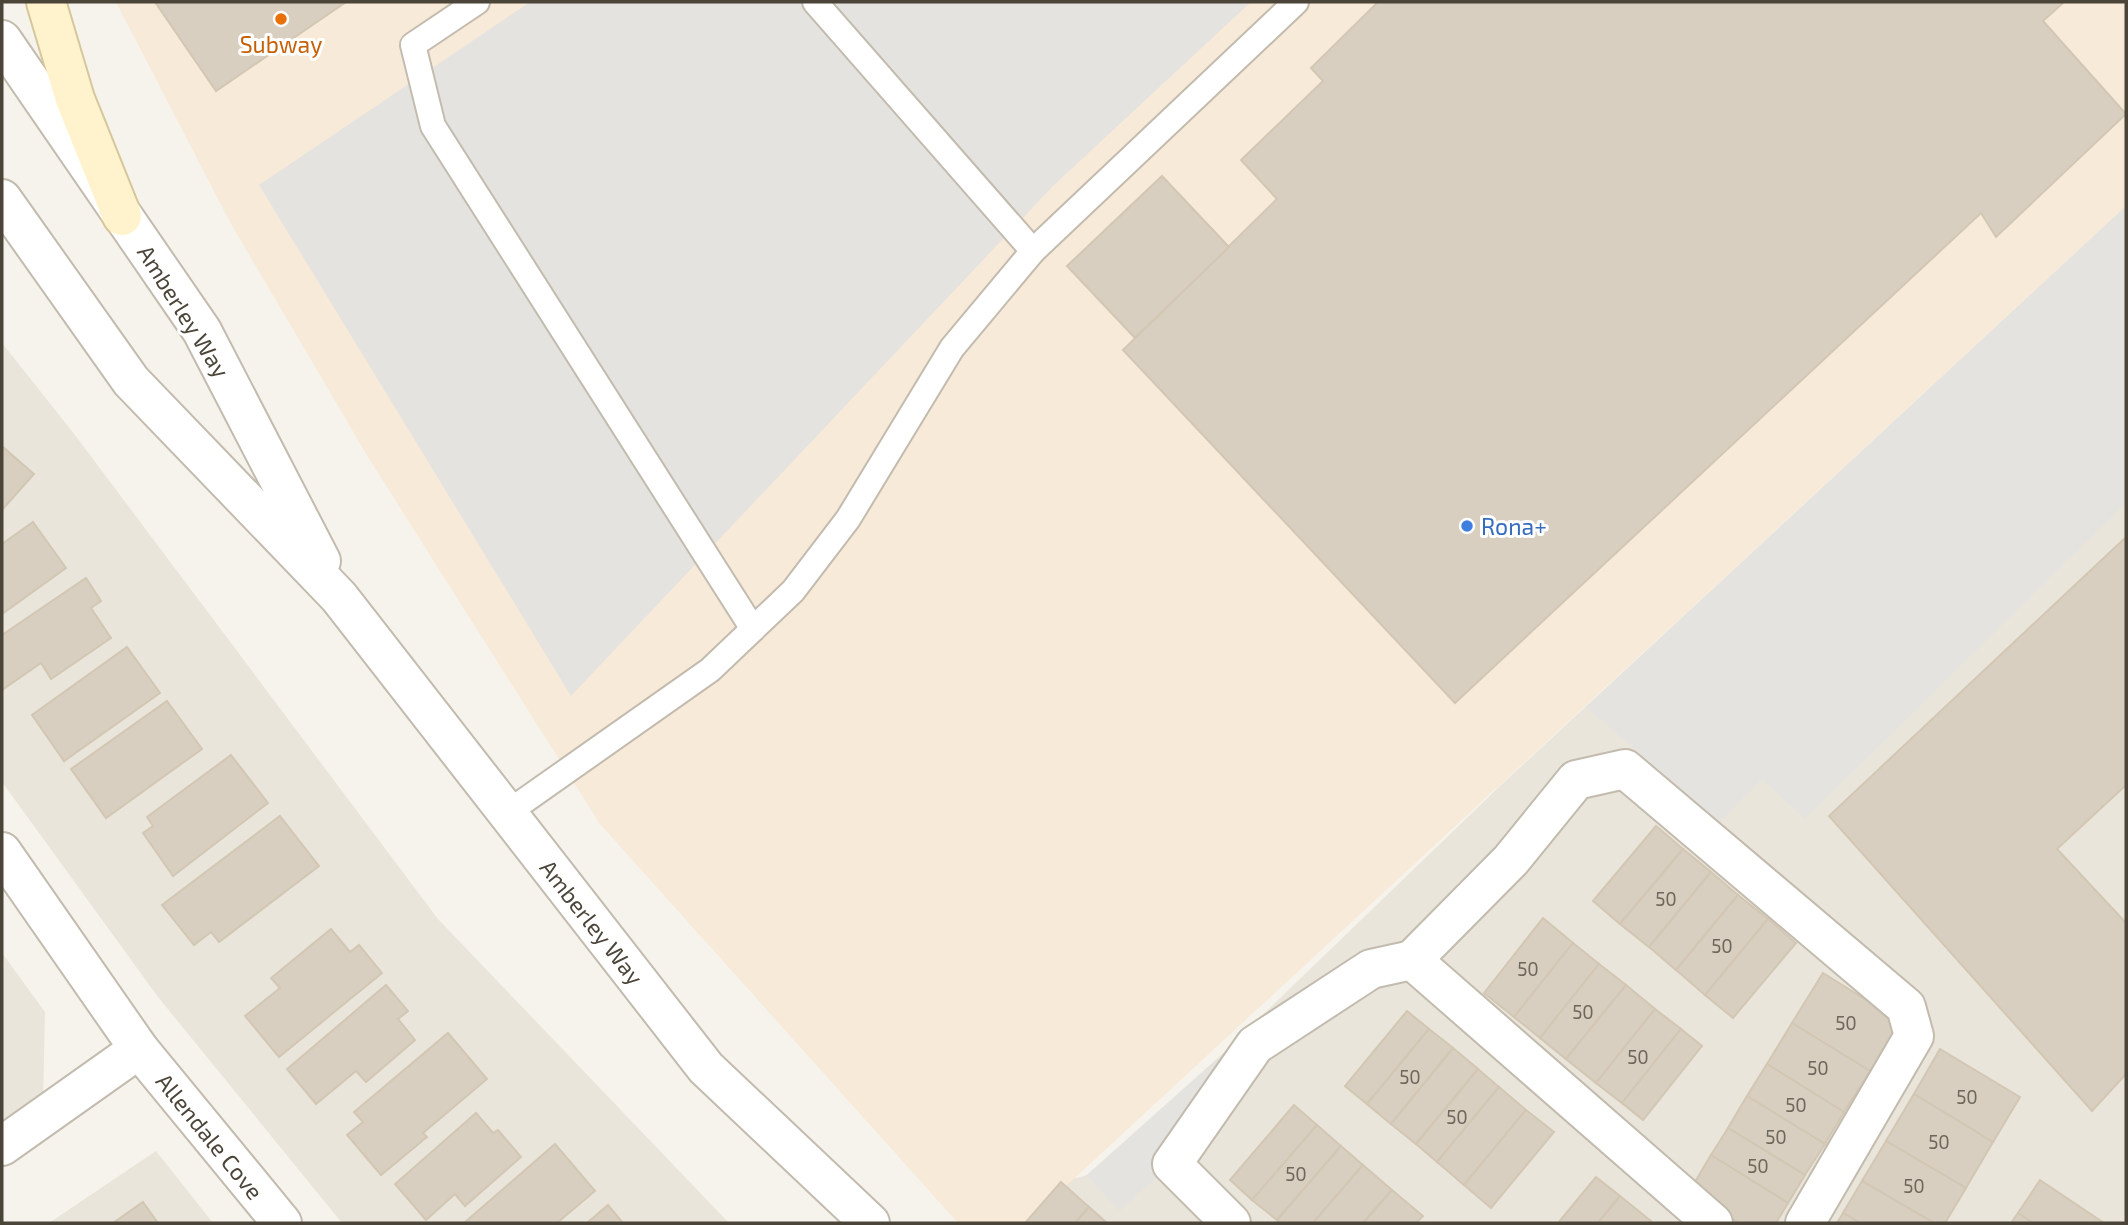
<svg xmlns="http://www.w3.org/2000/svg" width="2128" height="1225" font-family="'Exo 2',sans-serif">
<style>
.residential{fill:#eae5da}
.commercial{fill:#f7ead8}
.parking{fill:#e5e3e0}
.building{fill:#d8cfc1;stroke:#d3c7b4;stroke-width:2}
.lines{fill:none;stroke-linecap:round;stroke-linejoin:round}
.service-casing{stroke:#c2bbae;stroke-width:28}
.minor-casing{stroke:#c2bbae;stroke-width:42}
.tertiary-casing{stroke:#c2bbae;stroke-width:42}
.secondary-casing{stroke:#d6c79b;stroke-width:42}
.service{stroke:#fff;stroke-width:24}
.minor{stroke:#fff;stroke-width:38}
.tertiary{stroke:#fff;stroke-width:38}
.secondary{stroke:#fff3cd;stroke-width:38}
.food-dot{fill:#e8710a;stroke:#fff;stroke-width:2.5}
.shop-dot{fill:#3f7fe0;stroke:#fff;stroke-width:2.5}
.labels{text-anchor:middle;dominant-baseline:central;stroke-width:6;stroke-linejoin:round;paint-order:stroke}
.number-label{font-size:19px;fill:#6e675b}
.food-label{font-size:23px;fill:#c56008;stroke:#fff}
.street-label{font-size:23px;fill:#4b4439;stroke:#fff}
.shop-label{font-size:23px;fill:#366cbe;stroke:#fff;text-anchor:start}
</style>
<rect width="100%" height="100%" fill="#f6f3ec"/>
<g class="residential">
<polygon points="2126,206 2126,1223 1022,1223 1061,1182 1087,1175 1218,1058 1501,785"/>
<polygon points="2,343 75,435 438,919 729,1223 342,1223 158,997 2,782"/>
<polygon points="2,953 45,1012 43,1103 2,1129"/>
<polygon points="156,1151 213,1223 49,1223"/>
</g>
<polygon class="commercial" points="116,2 2126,2 2126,206 1026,1223 958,1223 600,824 368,457 231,224"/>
<g class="parking">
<polygon points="530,2 1251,2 1053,186 571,696 259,185"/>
<polygon points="2126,206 2126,503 1805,819 1762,779 1720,822 1586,707"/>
<polygon points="1218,1058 1250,1093 1119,1211 1087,1175"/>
</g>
<g class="building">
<polygon points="155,2 346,2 216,91"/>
<polygon points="1378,2 2064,2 2043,21 2126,114 1996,237 1981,213 1455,703 1123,350 1277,199 1241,160 1323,81 1311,68"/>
<polygon points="1162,176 1229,247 1135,338 1067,266"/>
<polygon points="3,447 34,474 2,510 2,448"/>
<polygon points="33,522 66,568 2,614 2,544"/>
<polygon points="2126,537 2126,785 2057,849 2126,923 2126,1074 2092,1111 1829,816"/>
<polygon points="86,578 101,601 91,608 111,638 51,679 41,663 2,690 2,635"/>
<polygon points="127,647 160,693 64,761 32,715"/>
<polygon points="167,701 202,749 106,818 71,769"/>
<polygon points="231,755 268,803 173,876 143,833 153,826 147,817"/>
<polygon points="280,816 319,866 219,942 211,932 194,945 162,905"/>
<polygon points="1656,826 1683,849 1620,924 1593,901"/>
<polygon points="1683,849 1711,872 1649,947 1620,924"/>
<polygon points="1711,872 1738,895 1676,970 1649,947"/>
<polygon points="1738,895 1768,919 1705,995 1676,970"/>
<polygon points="1543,918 1573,943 1514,1017 1484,993"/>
<polygon points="1768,919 1796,943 1733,1018 1705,995"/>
<polygon points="331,929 350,952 359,945 382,973 279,1057 245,1016 280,988 271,978"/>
<polygon points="1573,943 1599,964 1540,1038 1514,1017"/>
<polygon points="1599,964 1626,985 1566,1059 1540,1038"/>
<polygon points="1823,973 1900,1021 1870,1071 1792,1023"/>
<polygon points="386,985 408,1011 398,1019 415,1040 366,1082 356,1071 316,1104 287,1069"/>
<polygon points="1626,985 1655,1009 1596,1083 1566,1059"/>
<polygon points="1655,1009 1681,1029 1622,1103 1596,1083"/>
<polygon points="1407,1011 1429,1029 1367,1104 1345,1086"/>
<polygon points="1792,1023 1870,1071 1844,1112 1767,1064"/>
<polygon points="1429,1029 1453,1048 1391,1124 1367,1104"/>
<polygon points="1681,1029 1702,1046 1643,1120 1622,1103"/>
<polygon points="448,1033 487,1079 423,1133 427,1137 381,1175 347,1135 363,1122 354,1112"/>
<polygon points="1453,1048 1478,1069 1416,1144 1391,1124"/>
<polygon points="1940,1049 2020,1097 1993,1142 1914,1094"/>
<polygon points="1767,1064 1844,1112 1825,1144 1747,1096"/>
<polygon points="1478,1069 1499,1087 1437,1162 1416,1144"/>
<polygon points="1499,1087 1526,1110 1464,1185 1437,1162"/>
<polygon points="1914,1094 1993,1142 1966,1188 1886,1141"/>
<polygon points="1747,1096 1825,1144 1805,1175 1728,1128"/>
<polygon points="1294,1105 1317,1125 1252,1200 1230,1180"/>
<polygon points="1526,1110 1554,1132 1491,1208 1464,1185"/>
<polygon points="476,1113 493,1133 498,1130 521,1157 465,1206 455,1194 426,1220 395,1184"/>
<polygon points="1317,1125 1341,1146 1277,1220 1252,1200"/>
<polygon points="1728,1128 1805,1175 1788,1203 1711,1155"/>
<polygon points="1886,1141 1966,1188 1945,1223 1934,1223 1862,1181"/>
<polygon points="555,1144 595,1191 557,1223 464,1223"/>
<polygon points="1341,1146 1363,1165 1313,1223 1281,1223 1277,1220"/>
<polygon points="1711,1155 1788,1203 1776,1223 1739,1223 1689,1192"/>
<polygon points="1363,1165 1392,1190 1363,1223 1313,1223"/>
<polygon points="1596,1177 1620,1196 1598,1223 1558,1223"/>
<polygon points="2040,1180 2104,1223 2033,1223 2018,1213"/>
<polygon points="1862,1181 1934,1223 1860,1223 1843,1213"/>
<polygon points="1061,1182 1089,1207 1075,1223 1025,1223"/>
<polygon points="1392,1190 1423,1216 1416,1223 1363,1223"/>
<polygon points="1620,1196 1651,1221 1649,1223 1598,1223"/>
<polygon points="143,1202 158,1223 113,1223"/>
<polygon points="608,1205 623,1223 587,1223"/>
<polygon points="1089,1207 1107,1223 1075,1223"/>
<polygon points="1843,1213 1860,1223 1837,1223"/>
<polygon points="2018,1213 2033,1223 2011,1223"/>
</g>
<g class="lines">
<defs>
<g id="service">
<polyline points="477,2 413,45 433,126 753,629"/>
<polyline points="815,2 1033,251"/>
<polyline points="507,813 710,670 793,591 848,519 952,348 1033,251 1296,2"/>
</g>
<g id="minor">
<polyline points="2,852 139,1049 282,1223"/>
<polyline points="1412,960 1511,860 1576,780 1625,769 1906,1007 1914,1036 1805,1223"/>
<polyline points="2,1146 139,1049"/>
<polyline points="1231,1223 1172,1164 1255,1045 1371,969 1412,960 1713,1223"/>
</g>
<g id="tertiary">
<polyline points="2,40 202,331 321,561"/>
<polyline points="2,199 131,381 339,597 706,1068 870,1223"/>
</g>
<polyline id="secondary" points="46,2 75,99 122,216"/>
</defs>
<use href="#service" class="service-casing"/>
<use href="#minor" class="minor-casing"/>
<use href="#tertiary" class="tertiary-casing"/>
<use href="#secondary" class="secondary-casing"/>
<use href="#service" class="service"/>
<use href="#minor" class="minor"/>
<use href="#tertiary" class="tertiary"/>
<use href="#secondary" class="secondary"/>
</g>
<circle class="food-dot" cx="281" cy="19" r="7"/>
<circle class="shop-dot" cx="1467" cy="526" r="7"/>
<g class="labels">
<g class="number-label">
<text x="1666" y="898">50</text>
<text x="1722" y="945">50</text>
<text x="1528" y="968">50</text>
<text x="1583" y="1011">50</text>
<text x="1846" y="1022">50</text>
<text x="1638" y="1056">50</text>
<text x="1818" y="1067">50</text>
<text x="1410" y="1076">50</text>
<text x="1967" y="1096">50</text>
<text x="1796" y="1104">50</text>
<text x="1457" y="1116">50</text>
<text x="1776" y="1136">50</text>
<text x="1939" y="1141">50</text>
<text x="1758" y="1165">50</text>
<text x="1296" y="1173">50</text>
<text x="1914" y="1185">50</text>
</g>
<g class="food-label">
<text x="281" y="44">Subway</text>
</g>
<g class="street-label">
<text transform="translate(184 311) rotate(58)">Amberley Way</text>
<text transform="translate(592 922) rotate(52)">Amberley Way</text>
<text transform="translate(210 1136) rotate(51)">Allendale Cove</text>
</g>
<g class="shop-label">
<text x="1481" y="526">Rona+</text>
</g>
</g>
<rect width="2128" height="1225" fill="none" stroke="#4b4439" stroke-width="7"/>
</svg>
